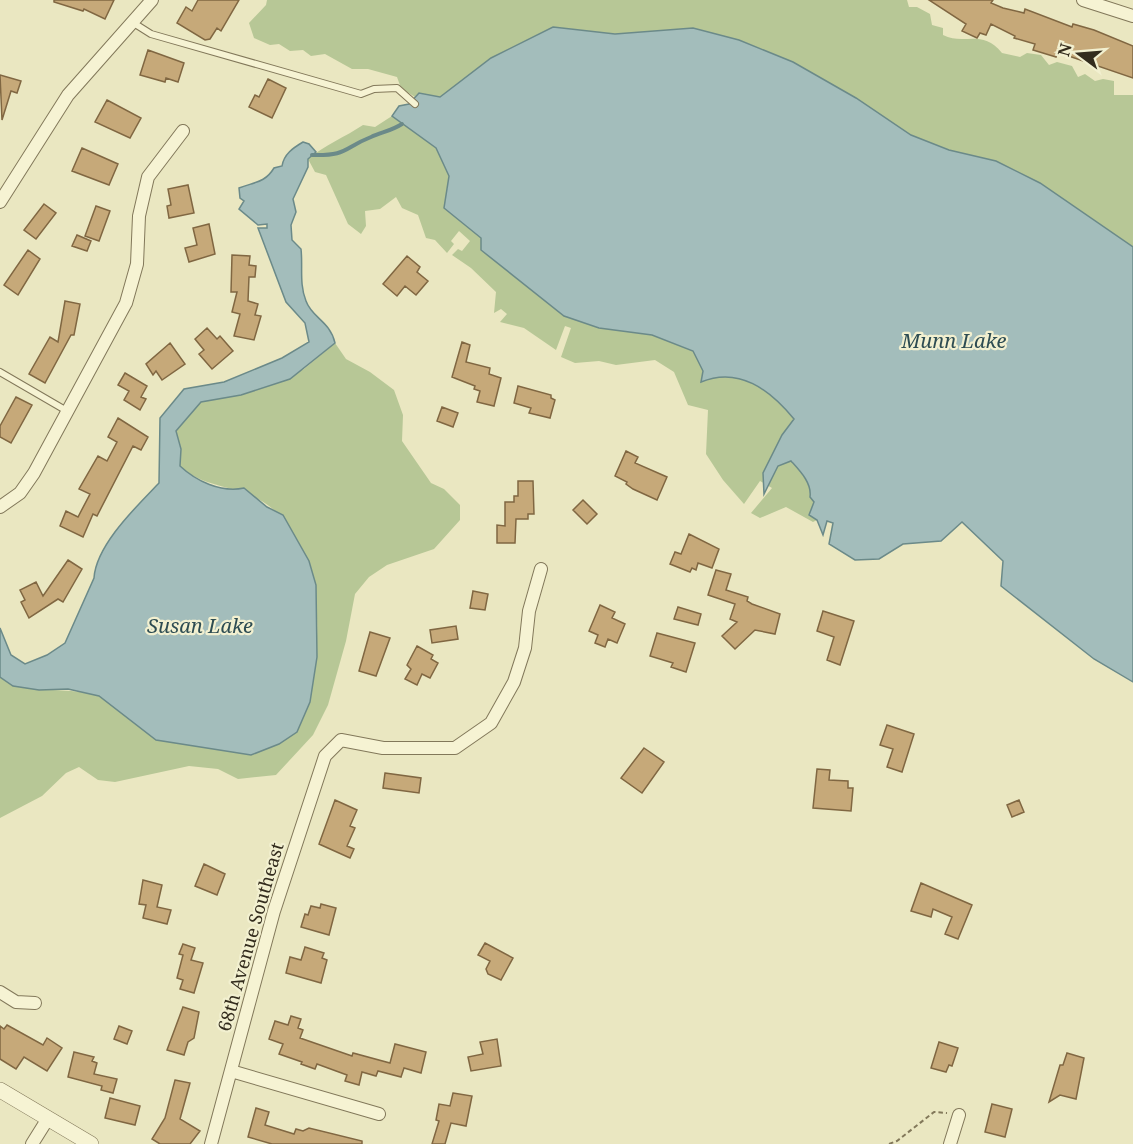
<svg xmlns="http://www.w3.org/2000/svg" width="1133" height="1144" viewBox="0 0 1133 1144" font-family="'Noto Serif',serif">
	<rect width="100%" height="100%" fill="#eae7c1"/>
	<path fill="#b7c796" d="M 267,0 L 907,0 L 909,7 L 917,7 L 930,14 L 932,25 L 943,28 L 943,35 C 964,46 982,28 1002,53 L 1020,57 L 1027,53 L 1041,55 L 1049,65 L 1057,62 L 1072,66 L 1078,77 L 1085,74 L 1095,81 L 1103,79 L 1114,81 L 1114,95 L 1133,95 L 1133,247 L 1040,183 L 996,161 L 949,150 L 911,135 L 856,98 L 793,62 L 739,40 L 693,28 L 616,34 L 553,27 L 491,58 L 440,98 L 419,93 L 415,97 L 401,88 L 397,77 L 368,69 L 352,69 L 325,54 L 311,56 L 303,50 L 290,51 L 279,44 L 270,45 L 254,38 L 249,23 L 266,5 Z
		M 392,116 L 436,148 L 449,176 L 444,208 L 481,238 L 481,250 L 565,316 L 599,328 L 652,335 L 694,351 L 703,371 L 701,381 C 740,366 771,391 794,419 L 782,435 L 778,466 L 791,461 C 800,471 812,483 810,497 L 815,502 L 817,520 L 813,522 L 786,507 L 760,518 L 751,513 L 772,488 L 760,481 L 744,504 L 723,480 L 706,454 L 708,410 L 688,405 L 674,372 L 655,360 L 616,365 L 599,361 L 575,363 L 561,357 L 571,328 L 565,326 L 556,350 L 524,328 L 500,322 L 507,314 L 501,309 L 494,313 L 496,292 L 471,268 L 452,255 L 458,249 L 462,251 L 470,241 L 459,231 L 451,241 L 454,244 L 447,253 L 435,240 L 426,238 L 418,215 L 402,208 L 396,197 L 380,209 L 365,211 L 366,226 L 361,234 L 348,224 L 326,175 L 315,172 L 308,159 C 325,145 345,137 363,125 L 375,127 Z
		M 335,343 L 346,359 L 370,372 L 394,390 L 403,415 L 402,441 L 431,483 L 444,489 L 460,505 L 460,520 L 434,549 L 387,565 L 369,577 L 355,594 L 346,641 L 328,705 L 313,735 L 276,775 L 238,779 L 218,769 L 189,766 L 115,782 L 98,780 L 79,767 L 66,773 L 42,796 L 0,818 L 0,677 C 30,696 63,686 96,695 C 112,700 141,728 156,740 L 310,702 C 318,647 325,591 298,541 C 287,523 278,510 258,499 C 232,485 202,487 180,466 L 181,449 L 176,431 L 201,402 L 254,391 L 304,369 Z"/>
	<path fill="#a3bdbb" stroke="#6b8a89" stroke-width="1.5" d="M 553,27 L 615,34 L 693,28 L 739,40 L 793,62 L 856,98 L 911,135 L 949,150 L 996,161 L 1040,183 L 1133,247 L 1133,682 L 1094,659 L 1001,586 L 1003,561 L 962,522 L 941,541 L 903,544 L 879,559 L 855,560 L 829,544 L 833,523 L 827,521 L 823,535 L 817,520 L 809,515 L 814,502 L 810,497 C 812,483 800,471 791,461 L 778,466 L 764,494 L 763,473 L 782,435 L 794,419 C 770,390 739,366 701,382 L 703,371 L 693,351 L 652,335 L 599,328 L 564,316 L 481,250 L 481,238 L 444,208 L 449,176 L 436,148 L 392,116 L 399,106 L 409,104 L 419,93 L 440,97 L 491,58 Z
		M 303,142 L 309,144 L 316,152 L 308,159 L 308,167 L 293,199 L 296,212 L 291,225 L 292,240 L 301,249 C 303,266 299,284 306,301 C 312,318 330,321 335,343 L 290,379 L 241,395 L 201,402 L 176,431 L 181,449 L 180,466 C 196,481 221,493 244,488 L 267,507 L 283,515 L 309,561 L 316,585 L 317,657 L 310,702 L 297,732 L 279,744 L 251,755 L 156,740 L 99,696 L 68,689 L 39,690 L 13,686 L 0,677 L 0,628 L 11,655 L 25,664 L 47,655 L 65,643 L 94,578 C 96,545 137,506 159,483 L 160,418 L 184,389 L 224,382 L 282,358 L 309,342 L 305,323 L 286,302 L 258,228 L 267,228 L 267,224 L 258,225 L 239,209 L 244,201 L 240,198 L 239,188 C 254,182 265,183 274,168 L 282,166 C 284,154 293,148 303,142 Z"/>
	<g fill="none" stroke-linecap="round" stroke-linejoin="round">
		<path stroke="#6b8a89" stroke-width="4" d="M 312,155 C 348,156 343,148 371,137 C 382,132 391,131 402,124"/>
	</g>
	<path fill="#c6a979" stroke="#806742" stroke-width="1.5" d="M 54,0 L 114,0 L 105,19 L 84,9 L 83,11 L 54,2 Z
		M 198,0 L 239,0 L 221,31 L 217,28 L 210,39 L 205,40 L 177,23 L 186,7 L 192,11 Z
		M 929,0 L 993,0 L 991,3 L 1003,8 L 1024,13 L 1025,9 L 1072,27 L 1073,24 L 1094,30 L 1133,46 L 1133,78 L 1057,52 L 1056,57 L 1033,50 L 1035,44 L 1014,38 L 1015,36 L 991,24 L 986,35 L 980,33 L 977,38 L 962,31 L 966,24 Z
		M 148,50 L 184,63 L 178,82 L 166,78 L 165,82 L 140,75 Z
		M 0,75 L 21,81 L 17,93 L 11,91 L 2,120 Z
		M 268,79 L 286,88 L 272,118 L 249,107 L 255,95 L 259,97 Z
		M 107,100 L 141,118 L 130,138 L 95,122 Z
		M 82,148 L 118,164 L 109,185 L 72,171 Z
		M 188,185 L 194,213 L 169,218 L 167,206 L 171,205 L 168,189 Z
		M 44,204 L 56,213 L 36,239 L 24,230 Z
		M 96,206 L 110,211 L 99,241 L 85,236 Z
		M 209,224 L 215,254 L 189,262 L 185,248 L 197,245 L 193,228 Z
		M 77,235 L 91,241 L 87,251 L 72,246 Z
		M 28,250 L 40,259 L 18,295 L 4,285 Z
		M 232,255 L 250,256 L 249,265 L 256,266 L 255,277 L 249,277 L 248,301 L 258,304 L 255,315 L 261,316 L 254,340 L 234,336 L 240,314 L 232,312 L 237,292 L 231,292 Z
		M 407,256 L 420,267 L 417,272 L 428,281 L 416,295 L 405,286 L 397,296 L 383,284 Z
		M 65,301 L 80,304 L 74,335 L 71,335 L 45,383 L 29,374 L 50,337 L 58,342 Z
		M 207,328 L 217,339 L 220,336 L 233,351 L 212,369 L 199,354 L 204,350 L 195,339 Z
		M 462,342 L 470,345 L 466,362 L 490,368 L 489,374 L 501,378 L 494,406 L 477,402 L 480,391 L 474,389 L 475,386 L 452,377 Z
		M 170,343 L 185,364 L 162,380 L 156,371 L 153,375 L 146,364 Z
		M 125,373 L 147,386 L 141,397 L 146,399 L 140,410 L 124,400 L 129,391 L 118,385 Z
		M 518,386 L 551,395 L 551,398 L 555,400 L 550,418 L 529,413 L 531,408 L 514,403 Z
		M 16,397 L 32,405 L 11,443 L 0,437 L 0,426 Z
		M 442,407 L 458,413 L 453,427 L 437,421 Z
		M 118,418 L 148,437 L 141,450 L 133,446 L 97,516 L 93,514 L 83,537 L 60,526 L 66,511 L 78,517 L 90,494 L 79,489 L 98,456 L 107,461 L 117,442 L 108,437 Z
		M 626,451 L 638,457 L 635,463 L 667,477 L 657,500 L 633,489 L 626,484 L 627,482 L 615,476 Z
		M 518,481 L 533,481 L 534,514 L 528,514 L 528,519 L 516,519 L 515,543 L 497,543 L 497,525 L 505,526 L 505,502 L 514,502 L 514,496 L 518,496 Z
		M 583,500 L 597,514 L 587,524 L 573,510 Z
		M 689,534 L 719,549 L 712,568 L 698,563 L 696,570 L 692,568 L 690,572 L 670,564 L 675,552 L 681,554 Z
		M 68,560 L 82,569 L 63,602 L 58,599 L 29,618 L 21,602 L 25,600 L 20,590 L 36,582 L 43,596 Z
		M 716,570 L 731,574 L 726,590 L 748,597 L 747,601 L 752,604 L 780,614 L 775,634 L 755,630 L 735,649 L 722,636 L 737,622 L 730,619 L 735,604 L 708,595 Z
		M 473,591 L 488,594 L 485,610 L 470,608 Z
		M 600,605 L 615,612 L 612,618 L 625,624 L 617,643 L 608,639 L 605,647 L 595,643 L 598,635 L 589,631 Z
		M 678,607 L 701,614 L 698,625 L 674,619 Z
		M 823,611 L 854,621 L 840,665 L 827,660 L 834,637 L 817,631 Z
		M 456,626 L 458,639 L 432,643 L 430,630 Z
		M 370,632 L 390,638 L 376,676 L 359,671 Z
		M 657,633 L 695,643 L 686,672 L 671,667 L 673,663 L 650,656 Z
		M 417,646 L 433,655 L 431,659 L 438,663 L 430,678 L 422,674 L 417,685 L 405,679 L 411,669 L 407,665 Z
		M 887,725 L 914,734 L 902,772 L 887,767 L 893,749 L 880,745 Z
		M 644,748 L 664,762 L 642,793 L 621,778 Z
		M 817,769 L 830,770 L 829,780 L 848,781 L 848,788 L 853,788 L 851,811 L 813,808 Z
		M 385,773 L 421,778 L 419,793 L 383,788 Z
		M 335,800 L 357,810 L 350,826 L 355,828 L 347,846 L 354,849 L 350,858 L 319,844 Z
		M 1019,800 L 1024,812 L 1012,817 L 1007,805 Z
		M 204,864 L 225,874 L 217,895 L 195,886 Z
		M 143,880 L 162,885 L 157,907 L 171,910 L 167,924 L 143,918 L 146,905 L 139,904 Z
		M 921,883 L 972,905 L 958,939 L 945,934 L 952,917 L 933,909 L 931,917 L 911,911 Z
		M 321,904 L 336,908 L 329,935 L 301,927 L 305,914 L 308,915 L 311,906 L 320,908 Z
		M 485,943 L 513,958 L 501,980 L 488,974 L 486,969 L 490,961 L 478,955 Z
		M 183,944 L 195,948 L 191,960 L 203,963 L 194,993 L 180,989 L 183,980 L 177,978 L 183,955 L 179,954 Z
		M 305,947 L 324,953 L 322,958 L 327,960 L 321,983 L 286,973 L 290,957 L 301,960 Z
		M 183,1007 L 199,1012 L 194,1038 L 188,1042 L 184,1055 L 167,1050 Z
		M 291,1016 L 301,1019 L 298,1028 L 303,1030 L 300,1038 L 352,1056 L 353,1053 L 390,1063 L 395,1044 L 426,1052 L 421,1073 L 404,1068 L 401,1077 L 378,1071 L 376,1076 L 362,1072 L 359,1085 L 345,1081 L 347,1075 L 317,1064 L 315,1069 L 301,1064 L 302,1062 L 279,1054 L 283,1044 L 269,1039 L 275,1021 L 288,1025 Z
		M 7,1025 L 43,1045 L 47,1038 L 62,1048 L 47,1071 L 24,1057 L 16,1069 L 0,1059 L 0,1026 L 4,1029 Z
		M 119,1026 L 132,1031 L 127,1044 L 114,1039 Z
		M 497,1039 L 501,1066 L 471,1071 L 468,1057 L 483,1054 L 480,1042 Z
		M 939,1042 L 958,1048 L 952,1066 L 949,1065 L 946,1072 L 931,1068 Z
		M 74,1052 L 94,1057 L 92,1061 L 97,1063 L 94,1074 L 117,1079 L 113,1093 L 101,1090 L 102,1086 L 68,1077 Z
		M 1067,1053 L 1084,1058 L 1076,1099 L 1060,1095 L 1049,1102 L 1060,1065 L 1063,1065 Z
		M 175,1080 L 190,1083 L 180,1119 L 200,1131 L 190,1144 L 160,1144 L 152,1139 L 165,1118 Z
		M 453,1093 L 472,1096 L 466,1126 L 451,1123 L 445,1144 L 432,1144 L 439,1121 L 436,1120 L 439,1104 L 450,1106 Z
		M 110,1098 L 140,1106 L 135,1125 L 105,1118 Z
		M 992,1104 L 1012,1109 L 1005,1137 L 985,1132 Z
		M 256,1108 L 269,1112 L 265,1125 L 294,1134 L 296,1129 L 303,1131 L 309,1128 L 362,1141 L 362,1144 L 272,1144 L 248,1137 Z"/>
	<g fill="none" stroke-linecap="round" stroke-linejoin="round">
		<g stroke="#82785a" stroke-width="8">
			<path id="service" d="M 132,22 L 151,34 L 361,94 L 374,89 L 397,88 L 415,104
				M 0,372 L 67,411"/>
		</g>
		<g stroke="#82785a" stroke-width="14">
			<path id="minor" d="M 1083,0 L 1133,16
				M 0,202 L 68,95 L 152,0
				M 0,507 L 20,493 L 34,473 L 126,303 L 137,264 L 139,216 L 148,177 L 183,131
				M 0,992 L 16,1002 L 35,1003
				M 231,1071 L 379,1114
				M 32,1144 L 47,1120
				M 211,1144 L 274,911 L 325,756 L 341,740 L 383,748 L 455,748 L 491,723 L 514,682 L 525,648 L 529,611 L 541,569
				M 950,1144 L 959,1115"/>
		</g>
		<g stroke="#82785a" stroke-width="16">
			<path id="tertiary" d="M 0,1090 L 91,1144"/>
		</g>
		<path stroke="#82785a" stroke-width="2" stroke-dasharray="4.5 3" stroke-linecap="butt" d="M 889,1144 L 897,1141 L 934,1112 L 947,1113"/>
		<use href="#service" stroke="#f6f3d3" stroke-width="6"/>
		<use href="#minor" stroke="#f6f3d3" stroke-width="12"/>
		<use href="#tertiary" stroke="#f6f3d3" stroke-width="15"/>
	</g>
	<g text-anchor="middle" stroke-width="4.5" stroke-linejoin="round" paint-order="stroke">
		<g font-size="18" fill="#332c1d" stroke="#f2f0d0">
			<text transform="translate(251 937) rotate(-74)" y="6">68th Avenue Southeast</text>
		</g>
		<g font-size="20" font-style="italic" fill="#2d4c52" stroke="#f2f0d0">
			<text x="954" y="348">Munn Lake</text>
			<text x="200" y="633">Susan Lake</text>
		</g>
	</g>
	<g transform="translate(1079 54) rotate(286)" stroke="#f2f0d0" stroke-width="4.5" paint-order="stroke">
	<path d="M0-4.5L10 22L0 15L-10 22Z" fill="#332c1d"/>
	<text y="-9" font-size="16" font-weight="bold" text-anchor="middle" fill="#332c1d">N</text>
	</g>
</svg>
